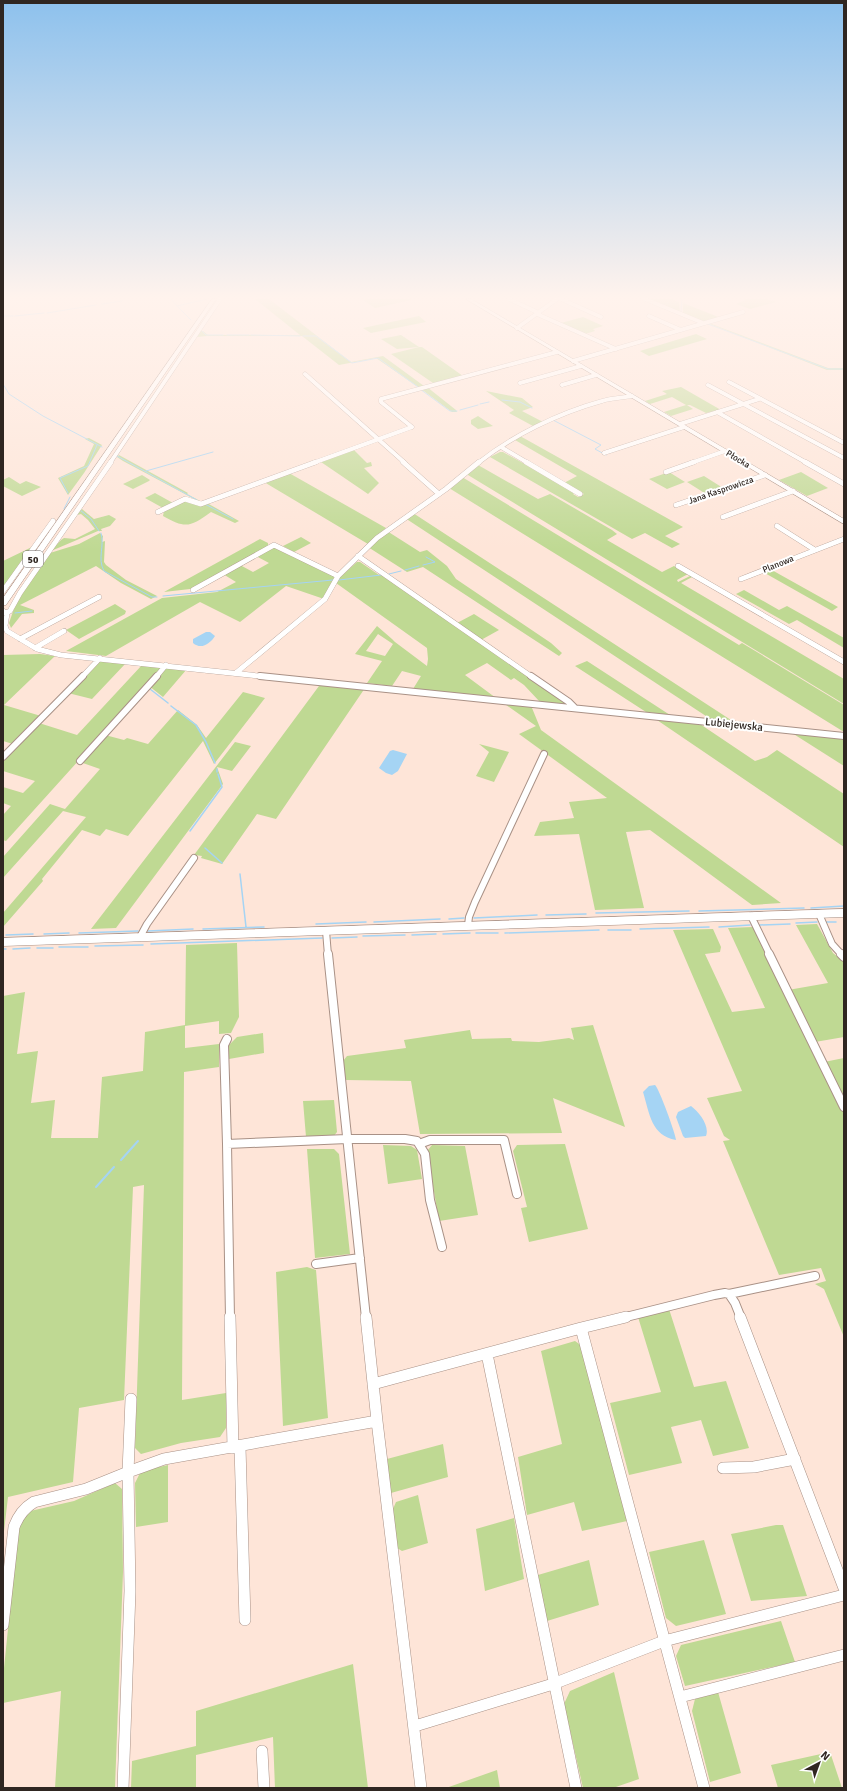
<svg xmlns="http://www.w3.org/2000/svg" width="847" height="1791" viewBox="0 0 847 1791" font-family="Signika,sans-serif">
	<rect width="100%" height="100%" fill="#fee5d8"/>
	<path fill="#bfd993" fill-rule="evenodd" d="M 255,299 L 269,299 L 351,362 L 383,356 L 424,386 L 418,387 L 376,358 L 339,365 L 302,336 L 207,336 L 197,337 L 201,331 L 203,331 L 208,335 L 300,335 Z
		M 368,299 L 410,299 L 411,300 L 375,308 L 363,300 Z
		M 648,299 L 672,299 L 679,302 L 680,313 Z
		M 744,299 L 767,299 L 776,302 L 750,309 L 736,304 L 745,300 Z
		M 683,303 L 721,318 L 706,322 L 683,314 Z
		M 419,316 L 426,322 L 371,333 L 363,328 Z
		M 583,317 L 603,326 L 593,329 L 595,331 L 585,334 L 561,323 Z
		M 707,323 L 709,323 L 828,368 L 844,368 L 844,370 L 827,370 Z
		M 696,334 L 707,339 L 649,356 L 640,351 Z
		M 401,335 L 419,347 L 422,347 L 463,376 L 433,383 L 391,354 L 419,347 L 397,349 L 381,339 Z
		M 427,387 L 456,410 L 457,412 L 452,412 L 421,389 Z
		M 681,387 L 721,410 L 706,413 L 690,405 L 687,405 L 693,409 L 671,416 L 664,412 L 686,405 L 672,397 L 650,404 L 645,401 L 667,394 L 662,391 Z
		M 486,391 L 522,398 L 533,407 L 522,411 L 543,422 L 533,426 L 509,413 L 514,410 Z
		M 478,416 L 493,426 L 478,429 L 471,424 L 471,420 Z
		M 520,436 L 683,527 L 665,536 L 680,544 L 672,548 L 645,533 L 632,539 L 490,457 L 500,452 L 503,452 L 575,492 L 573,494 L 578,497 L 584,494 L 564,483 L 577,476 L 515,440 Z
		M 89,438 L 102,445 L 84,473 L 68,495 L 58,478 L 84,466 L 94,444 L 85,439 Z
		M 354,450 L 367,463 L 371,462 L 372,466 L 364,468 L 379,483 L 368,494 L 321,462 Z
		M 119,455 L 188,493 L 187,494 L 200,501 L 198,501 L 123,461 L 117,457 Z
		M 478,465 L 538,499 L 550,494 L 612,530 L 617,534 L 607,540 L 662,572 L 674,566 L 688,574 L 677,580 L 678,582 L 692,575 L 694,576 L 681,583 L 844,679 L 844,704 L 468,475 L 467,473 Z
		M 669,472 L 685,482 L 667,489 L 649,479 Z
		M 801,472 L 828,488 L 807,496 L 779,480 Z
		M 289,473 L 386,528 L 368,544 L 264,482 Z
		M 142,475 L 150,480 L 149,481 L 133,489 L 123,484 Z
		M 704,476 L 723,488 L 706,494 L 687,482 Z
		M 9,477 L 20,484 L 26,481 L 41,487 L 22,496 L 3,486 L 3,480 Z
		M 462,477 L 739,645 L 742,643 L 844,705 L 844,732 L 449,488 Z
		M 155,493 L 173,503 L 163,508 L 145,498 Z
		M 187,500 L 207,503 L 239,521 L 235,523 L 211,512 C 190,527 186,529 163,516 L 164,511 Z
		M 82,509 L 94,519 L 109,515 L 116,519 L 110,526 L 101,529 L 102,531 L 98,531 L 51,551 L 61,540 L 64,538 L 75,539 L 95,529 L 88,520 L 81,514 L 77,515 Z
		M 413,513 L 734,722 L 712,720 L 405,518 Z
		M 387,531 L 420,552 L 427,550 L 447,566 L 456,579 L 551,643 L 562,653 L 559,656 L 423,567 L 407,572 L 368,547 Z
		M 100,533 L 103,536 L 102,542 L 105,541 L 104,562 L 106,565 L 126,580 L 157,596 L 151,599 L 121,583 L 96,566 L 20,605 L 34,610 L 34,613 L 22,614 L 11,628 L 9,623 L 17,600 L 50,553 L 79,544 Z
		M 301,537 L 311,543 L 294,552 L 283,546 Z
		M 260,539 L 268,543 L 268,546 L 190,589 L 164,592 Z
		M 32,547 L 3,588 L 3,561 Z
		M 272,547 L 276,547 L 336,576 L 324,599 L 286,586 L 240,622 L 200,602 L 106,656 L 66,651 L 162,598 L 217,592 L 236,582 L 223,574 L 240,565 L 253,572 L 269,563 L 256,556 Z
		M 357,562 L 360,562 L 379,575 L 382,574 L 568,705 L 540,702 L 524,685 L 514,678 L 511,680 L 487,663 L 465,675 L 496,698 L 413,689 L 421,676 L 402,671 L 392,686 L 367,683 L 382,661 L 355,654 L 377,626 L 392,639 L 395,642 L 427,666 L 428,659 L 427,648 L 336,583 L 338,579 ZM 378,634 L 393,644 L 385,656 L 366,651 Z
		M 770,569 L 838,607 L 832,611 L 763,572 Z
		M 744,590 L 779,610 L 787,606 L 844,638 L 844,648 L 797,620 L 789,624 L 736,594 Z
		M 115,604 L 126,611 L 125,614 L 79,639 L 66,630 Z
		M 474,614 L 499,630 L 481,640 L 457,623 Z
		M 40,654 L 55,656 L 4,705 L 41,716 L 13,744 L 3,741 L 3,655 Z
		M 99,661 L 126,663 L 92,699 L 68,693 Z
		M 587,661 L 670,715 L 646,712 L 575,666 Z
		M 142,665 L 163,667 L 6,841 L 3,840 L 3,815 L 11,806 L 3,803 L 3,787 L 23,793 L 35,781 L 3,771 L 3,759 L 39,723 L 77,735 Z
		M 165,668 L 187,669 L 163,697 L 149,686 Z
		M 318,683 L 365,688 L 276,819 L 257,814 L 222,864 L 201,858 L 202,856 L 194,855 L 319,686 Z
		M 243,692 L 265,698 L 214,764 L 203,741 L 128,836 L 106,829 L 100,836 L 82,830 L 42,879 L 43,881 L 3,927 L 3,913 L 86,817 L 63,811 L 3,878 L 3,857 L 50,804 L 65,809 L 100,769 L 80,762 L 105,735 L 124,740 L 127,738 L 148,744 L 178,710 L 197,725 L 206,738 Z
		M 502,702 L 533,705 L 532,708 L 541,730 L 781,903 L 752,905 L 650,830 L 626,832 L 644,908 L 595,910 L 579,834 L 534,836 L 540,822 L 574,818 L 569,802 L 607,798 L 519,734 L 536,726 Z
		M 654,718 L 697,722 L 755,761 L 767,757 L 777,750 L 844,794 L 844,847 Z
		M 792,733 L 844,737 L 844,766 Z
		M 235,742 L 251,746 L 232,771 L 217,767 L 223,784 L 116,928 L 91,929 Z
		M 479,744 L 509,752 L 494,782 L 476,776 L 489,752 Z
		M 817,924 L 833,953 L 844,962 L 844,1037 L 815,1042 L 788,990 L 828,983 L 796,925 Z
		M 753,927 L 844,1112 L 844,1337 L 824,1289 L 815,1284 L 826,1281 L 821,1268 L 779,1275 L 723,1141 L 730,1140 L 724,1136 L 707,1098 L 742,1091 L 673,930 L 713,929 L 721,947 L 720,952 L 705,954 L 732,1012 L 765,1008 L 728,928 Z
		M 237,943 L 239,1017 L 231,1033 L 219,1034 L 219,1021 L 185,1026 L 185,1048 L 219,1044 L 219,1067 L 184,1072 L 182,1400 L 226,1393 L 226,1428 L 220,1437 L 181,1443 L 141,1454 L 135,1448 L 144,1185 L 133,1187 L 124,1400 L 79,1408 L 73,1482 L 8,1497 L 3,1540 L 3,996 L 25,992 L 17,1054 L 38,1051 L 31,1103 L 55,1100 L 51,1138 L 98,1138 L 102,1077 L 143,1071 L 145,1032 L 185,1025 L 186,945 Z
		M 593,1025 L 625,1127 L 553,1098 L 562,1133 L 420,1134 L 411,1081 L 345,1080 L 343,1061 L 347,1056 L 406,1048 L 404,1040 L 470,1030 L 472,1039 L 511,1038 L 512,1041 L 539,1042 L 569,1038 L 574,1040 L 571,1028 Z
		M 263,1033 L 264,1053 L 229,1059 L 229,1045 L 237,1037 Z
		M 844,1058 L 844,1101 L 824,1062 Z
		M 334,1100 L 337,1132 L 333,1137 L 306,1137 L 303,1101 Z
		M 565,1144 L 588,1229 L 529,1242 L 521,1208 L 527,1207 L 513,1151 L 517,1145 Z
		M 383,1145 L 411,1146 L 417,1150 L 422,1179 L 388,1184 Z
		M 432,1145 L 465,1146 L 478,1215 L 439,1221 L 427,1151 Z
		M 307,1149 L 334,1149 L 339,1154 L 350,1254 L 315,1258 Z
		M 307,1267 L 316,1270 L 328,1418 L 283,1426 L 276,1272 Z
		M 669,1309 L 694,1387 L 726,1381 L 749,1448 L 713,1456 L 701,1420 L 671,1427 L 682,1463 L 629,1475 L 610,1403 L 661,1392 L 638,1317 Z
		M 575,1341 L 582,1346 L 627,1521 L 582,1531 L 574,1502 L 527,1515 L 518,1457 L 562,1444 L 541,1351 Z
		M 443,1444 L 448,1477 L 391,1493 L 387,1459 Z
		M 168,1465 L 168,1522 L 136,1527 L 135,1483 L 141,1471 Z
		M 115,1483 L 122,1489 L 123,1572 L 115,1788 L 55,1788 L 61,1691 L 3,1703 L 3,1678 L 19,1521 L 26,1512 L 74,1501 Z
		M 418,1495 L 428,1543 L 402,1551 L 397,1548 L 393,1509 L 396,1502 Z
		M 514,1518 L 524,1579 L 485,1591 L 476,1529 Z
		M 776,1525 L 783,1525 L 807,1596 L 751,1601 L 731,1534 Z
		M 704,1540 L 726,1614 L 676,1626 L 666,1618 L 649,1552 Z
		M 589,1560 L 599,1605 L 547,1621 L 538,1575 Z
		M 781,1621 L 795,1662 L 685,1686 L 676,1656 L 681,1645 Z
		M 353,1664 L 368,1788 L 275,1788 L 273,1737 L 196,1755 L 196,1788 L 131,1788 L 132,1761 L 196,1746 L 196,1711 Z
		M 614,1672 L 639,1779 L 613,1788 L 583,1788 L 564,1704 L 570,1691 Z
		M 718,1692 L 741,1773 L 710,1782 L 692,1711 L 695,1699 Z
		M 830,1752 L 842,1788 L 778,1788 L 771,1765 Z
		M 497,1770 L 500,1788 L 446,1788 Z"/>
	<path fill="#a5d4f4" d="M 206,632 L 210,632 L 215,636 C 210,644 201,650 193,643 L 193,639 Z
		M 393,750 L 407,754 L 398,771 L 392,775 L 386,773 L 379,768 L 390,751 Z
		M 655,1085 C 659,1088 676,1135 676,1140 C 651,1135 650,1115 643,1092 L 649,1086 Z
		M 691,1106 C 699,1112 710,1126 706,1136 L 685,1138 L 683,1136 L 676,1117 L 678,1112 Z"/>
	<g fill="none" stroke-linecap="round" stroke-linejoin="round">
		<path stroke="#a5d4f4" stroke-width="1" d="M 171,299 L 177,306
			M 102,304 L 122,301
			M 681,312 L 682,299
			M 47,313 L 96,305
			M 3,316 L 13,316
			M 15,316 L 44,313
			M 191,320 L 177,306 L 207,299
			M 708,324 L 828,369 L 844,369
			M 202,331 L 206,335 L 223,335
			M 227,335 L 249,335
			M 251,335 L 300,336
			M 303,336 L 316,336 L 352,363 L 378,358 L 418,387
			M 3,384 L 9,394 L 43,416 L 102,447
			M 420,389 L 450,411 L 457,411
			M 502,400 L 520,402 L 532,408
			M 480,404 L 489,402
			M 460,410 L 478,405
			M 553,420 L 601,445 L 595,449 L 606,455
			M 117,456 L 197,500
			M 146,471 L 213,452
			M 68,493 L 60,478 L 88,466 L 97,445
			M 205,504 L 233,519
			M 64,509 L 70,497
			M 80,510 L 91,519 L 99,531
			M 101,533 C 105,546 97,558 104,571 L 152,597 L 157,597
			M 423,565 L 435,562 L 426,557
			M 405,570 L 419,566
			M 389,574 L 401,571
			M 339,580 L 381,575
			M 163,596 L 333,580
			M 15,613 L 32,611"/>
		<path stroke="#a5d4f4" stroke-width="1.5" d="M 150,689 L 168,703
			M 171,706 L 196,725 L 206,742 L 215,763
			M 217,769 L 217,772
			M 190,831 L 222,787 L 218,774
			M 205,848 L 222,863
			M 240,874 L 246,927
			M 811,908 L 844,906
			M 699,911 L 804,908
			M 596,913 L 689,911
			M 546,915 L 586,914
			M 474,918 L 537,915
			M 449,919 L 464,918
			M 374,922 L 440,919
			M 826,922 L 836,922
			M 796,923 L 817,922
			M 316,924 L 366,922
			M 760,925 L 790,924
			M 719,927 L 750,925
			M 203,929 L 264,927
			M 640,929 L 709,927
			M 608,930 L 631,930
			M 148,931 L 193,929
			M 79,933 L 138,931
			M 476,933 L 498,933
			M 505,933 L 599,930
			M 44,934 L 69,933
			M 443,934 L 470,933
			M 6,935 L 33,934
			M 412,935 L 436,934
			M 363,936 L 405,935
			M 332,938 L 357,937
			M 151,944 L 322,938
			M 95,946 L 143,945
			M 59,947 L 88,947
			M 37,948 L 53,948
			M 3,949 L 6,949
			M 13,949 L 30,948"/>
		<path stroke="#a5d4f4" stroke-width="2" d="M 121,1160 L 138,1141
			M 96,1187 L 114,1167"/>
		<g stroke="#a99186" stroke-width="4.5">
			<path id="street-far4" d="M 509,299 L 539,313
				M 561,299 L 601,317
				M 645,299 L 703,323
				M 537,314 L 616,349
				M 649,316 L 681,330
				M 517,328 L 557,299
				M 573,361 L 743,312
				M 305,374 L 405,463
				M 729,382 L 844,443
				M 520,383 L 581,366
				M 562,385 L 596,375
				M 708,385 L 844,458
				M 717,412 L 807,463
				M 680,424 L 759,399
				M 412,427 L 381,402 L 381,399 L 557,352
				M 501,447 L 528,463
				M 604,453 L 684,427
				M 110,463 L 220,299
				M 313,463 L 412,427
				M 478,463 C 513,435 559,413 602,401 C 611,398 622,398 632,396
				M 691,463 L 725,451"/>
		</g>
		<g stroke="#a99186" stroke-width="5.5">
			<path id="street-far3" d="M 403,462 L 439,494
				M 526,462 L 580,494
				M 805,462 L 844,484
				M 666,472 L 694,462
				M 676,505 L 765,475
				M 158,512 L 185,499 L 201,504 L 316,462
				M 723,517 L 793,491
				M 777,526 L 815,550
				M 358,556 L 532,677
				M 678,566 L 844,662
				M 741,579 L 844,539
				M 193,590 L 274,545 L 338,576
				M 3,591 L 53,521
				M 3,611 L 7,614 L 5,626 L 7,631 L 37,649 L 61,655 L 269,677
				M 6,613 L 10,611 L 20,593 L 111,462
				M 20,639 L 99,597
				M 35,648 L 64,631
				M 237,672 L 325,599 L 338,576 L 377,538 L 446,489 L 479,462
				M 82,677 L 100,658
				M 156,677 L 166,665"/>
		</g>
		<g stroke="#a99186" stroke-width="8">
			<path id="street-far2" d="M 260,676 L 844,736
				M 531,676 L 569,702 L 575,708
				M 3,757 L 83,676
				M 80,761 L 157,676
				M 819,914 L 832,944 L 842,955
				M 751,916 L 770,955
				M 468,925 L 469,917 L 475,902 L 544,754
				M 326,931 L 328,955
				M 140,937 L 147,924 L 194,858"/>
		</g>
		<g stroke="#a99186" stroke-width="10">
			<path id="street-far1" d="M 328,954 L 366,1318
				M 769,954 L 844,1107
				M 841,954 L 844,957
				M 227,1039 L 224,1045 L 227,1144
				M 419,1144 L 430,1140 L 504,1140 L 517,1194
				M 316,1264 L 360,1258
				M 230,1318 L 227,1144 L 347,1139 L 405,1139 L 417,1141 L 425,1154 L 430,1200 L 442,1247
				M 622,1318 L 714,1295 L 725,1293 L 729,1294
				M 741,1318 L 735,1303 L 729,1294 L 815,1276"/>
		</g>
		<g stroke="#a99186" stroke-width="12">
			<path id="street" d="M 230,1317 L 233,1448
				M 366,1317 L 377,1421 L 421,1788
				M 740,1317 L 844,1588
				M 581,1328 L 626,1317
				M 487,1354 L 576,1788
				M 373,1384 L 581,1328 L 704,1788
				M 240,1447 L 245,1620
				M 723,1468 L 754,1467 L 795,1459
				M 3,1625 L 14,1527 C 18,1516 24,1508 34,1502 L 86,1489 L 128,1472 L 131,1399
				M 680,1697 L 844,1655
				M 415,1726 L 553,1684 L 664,1641 L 844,1595
				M 262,1751 L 264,1788
				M 123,1788 L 130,1591 L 128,1472 L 164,1459 L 377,1421"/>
		</g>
		<g stroke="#a99186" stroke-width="1">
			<path id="secondary" d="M 466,299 L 471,299 L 844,519 L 844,524 Z
				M 844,909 L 844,917 L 3,946 L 3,938 Z"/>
		</g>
		<g stroke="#a99186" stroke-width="1">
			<path id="primary" d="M 212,299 L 216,299 L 6,605 L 3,605 L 3,598 Z"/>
		</g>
		<use href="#street-far4" stroke="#fff" stroke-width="4"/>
		<use href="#street-far3" stroke="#fff" stroke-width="5"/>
		<use href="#street-far2" stroke="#fff" stroke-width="6"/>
		<use href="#street-far1" stroke="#fff" stroke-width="8"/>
		<use href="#street" stroke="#fff" stroke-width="11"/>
		<use href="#secondary" fill="#fff" fill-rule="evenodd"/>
		<use href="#primary" fill="#fff" fill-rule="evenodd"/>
	</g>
	<linearGradient id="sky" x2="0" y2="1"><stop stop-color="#8dc1ed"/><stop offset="0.54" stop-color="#fff3ed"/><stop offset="1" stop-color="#fff3ed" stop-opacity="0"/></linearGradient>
	<rect width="847" height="550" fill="url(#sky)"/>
	<g text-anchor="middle" stroke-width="4" stroke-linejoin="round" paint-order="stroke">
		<g font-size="9" fill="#2f2621" stroke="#fff">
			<text transform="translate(738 459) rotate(31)" y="3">Płocka</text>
			<text transform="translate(721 490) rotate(-19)" y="3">Jana Kasprowicza</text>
			<text transform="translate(778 564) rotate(-22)" y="3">Planowa</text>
		</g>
		<rect fill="#fff" stroke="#6d6764" stroke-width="1" x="23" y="551" width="20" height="16" rx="3"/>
		<g font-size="10" font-weight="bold" fill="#2f2621">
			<text x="33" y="563">50</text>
		</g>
		<g font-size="11" fill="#2f2621" stroke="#fff">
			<text transform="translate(734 724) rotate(6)" y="4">Lubiejewska</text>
		</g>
	</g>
	<rect width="847" height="1791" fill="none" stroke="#2f2621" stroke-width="8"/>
	<g transform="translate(819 1763) rotate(41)" stroke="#ffffff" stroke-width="3" paint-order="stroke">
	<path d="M0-3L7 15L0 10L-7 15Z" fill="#2f2621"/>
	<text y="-6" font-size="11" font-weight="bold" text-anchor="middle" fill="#2f2621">N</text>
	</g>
</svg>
